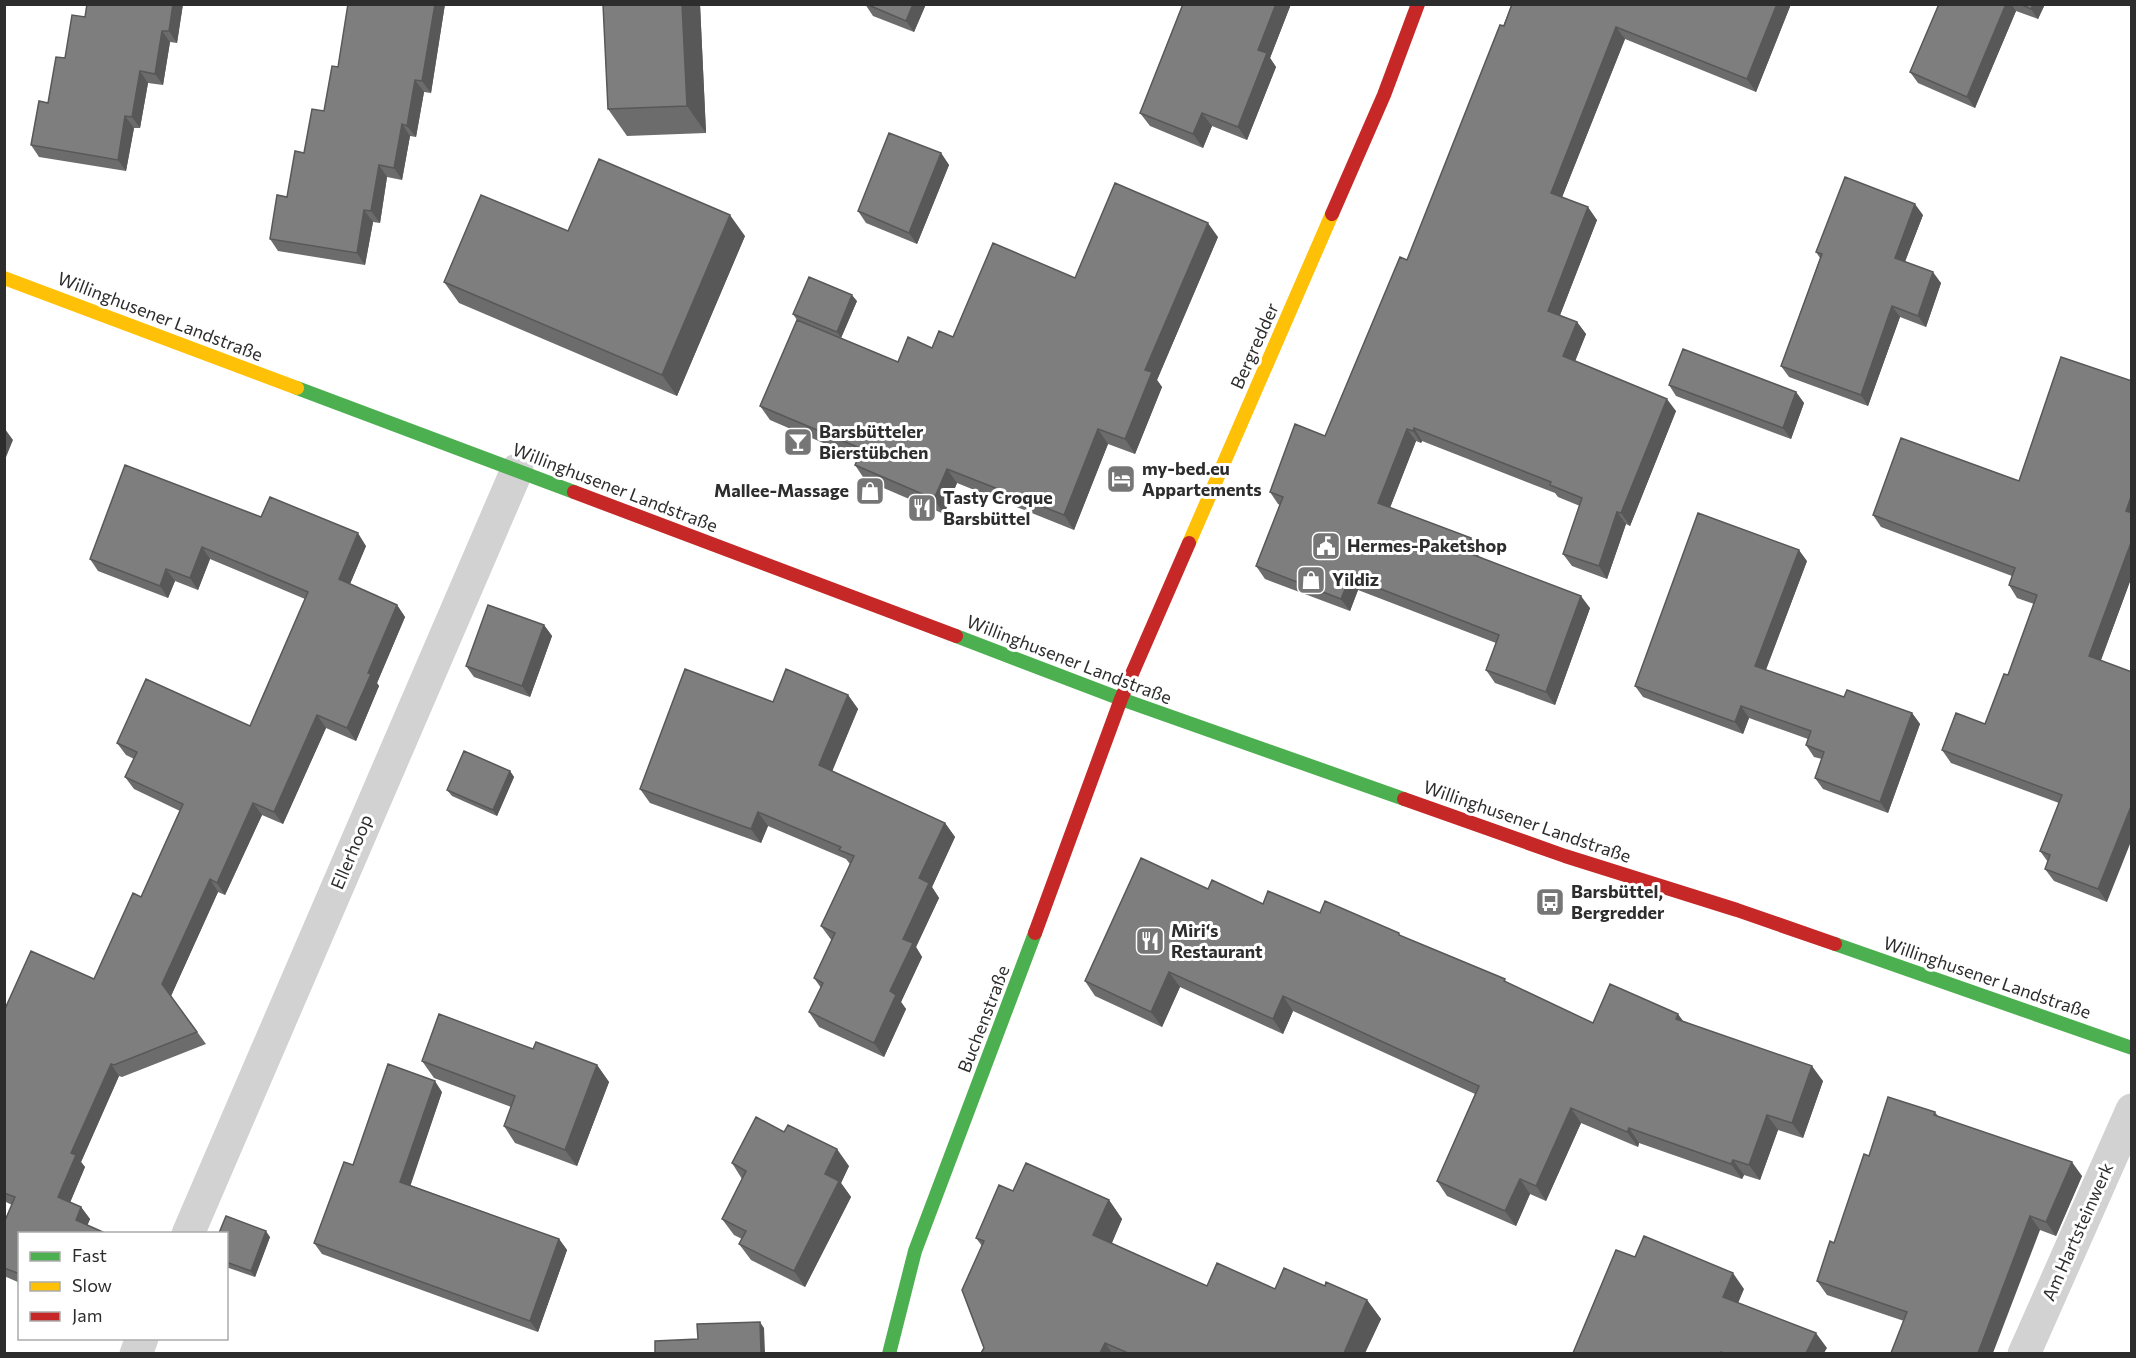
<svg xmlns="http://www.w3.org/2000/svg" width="2136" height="1358" viewBox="0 0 2136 1358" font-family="Commissioner,sans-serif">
	<rect width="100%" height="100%" fill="#fff"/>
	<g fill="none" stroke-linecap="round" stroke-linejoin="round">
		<path stroke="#d2d2d2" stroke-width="33" d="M 188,1234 L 517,470
			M 136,1354 L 142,1338
			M 2024,1354 L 2132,1110"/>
		<path stroke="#4caf50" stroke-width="14" d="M 297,388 L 574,492
			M 956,636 L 1121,699 L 1404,799
			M 1835,944 L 2132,1048
			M 889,1354 L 915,1251 L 1035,933"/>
		<path stroke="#ffc107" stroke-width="14" d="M 4,278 L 297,388
			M 1189,543 L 1332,214"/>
		<path stroke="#c62828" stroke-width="14" d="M 1332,214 L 1384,95 L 1418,4
			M 574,492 L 956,636
			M 1404,799 L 1565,856 L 1737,910 L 1835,944
			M 1035,933 L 1121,699 L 1189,543"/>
	</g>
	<path fill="#6c6c6c" d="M 87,4 L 183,4 L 177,43 L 170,42 L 163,85 L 148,83 L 140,128 L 134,128 L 126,171 L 39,157 L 31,145 L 65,58 L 85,17 Z
		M 348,4 L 445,4 L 431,93 L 424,92 L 416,137 L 410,136 L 402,180 L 387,177 L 380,223 L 373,222 L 365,265 L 278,251 L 270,239 L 304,153 L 324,111 L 338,67 Z
		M 603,4 L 700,4 L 706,133 L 627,136 L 608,109 Z
		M 865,4 L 926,4 L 914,32 L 873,16 Z
		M 1178,4 L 1291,4 L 1270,58 L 1276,67 L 1247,140 L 1212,126 L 1203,148 L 1150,126 L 1140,113 L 1182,6 Z
		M 1512,4 L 1791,4 L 1756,92 L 1625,39 L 1562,197 L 1597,220 L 1560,315 L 1577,322 L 1586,334 L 1575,361 L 1676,411 L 1630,526 L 1626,524 L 1607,579 L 1572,566 L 1563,554 L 1580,506 L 1558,497 L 1555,493 L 1422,441 L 1421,443 L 1416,441 L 1390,508 L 1480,551 L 1478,556 L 1590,608 L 1555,705 L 1495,683 L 1486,670 L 1496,643 L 1358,590 L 1350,611 L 1265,579 L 1256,566 L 1280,505 L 1278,504 L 1270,492 L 1325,436 L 1407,260 Z
		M 1939,4 L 2045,4 L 2038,19 L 2016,11 L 1975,108 L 1918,83 L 1910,72 Z
		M 941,153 L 949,165 L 917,244 L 866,223 L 858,211 Z
		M 1923,215 L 1905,262 L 1941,283 L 1926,327 L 1900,317 L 1868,406 L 1789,377 L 1781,366 L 1820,258 L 1816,252 Z
		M 745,236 L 677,396 L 459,303 L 444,282 Z
		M 1218,237 L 1157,380 L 1162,387 L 1135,454 L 1108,444 L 1074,530 L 957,483 L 944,514 L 865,480 L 855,465 L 858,458 L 770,420 L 760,406 L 797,320 L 793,314 L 857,301 L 841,338 L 800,321 L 898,362 L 932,348 L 1075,278 Z
		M 2132,381 L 2132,576 L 2101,660 L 2107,902 L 2054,881 L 2045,869 L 2048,862 L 2040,851 L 2059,803 L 1951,763 L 1942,750 L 1985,724 L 2008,675 L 2034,604 L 2017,598 L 2009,585 L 2012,576 L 1881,527 L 1873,515 L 2019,481 Z
		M 1669,385 L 1796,392 L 1804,403 L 1791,439 L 1676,396 Z
		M 261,517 L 366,546 L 350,584 L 397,605 L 405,617 L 377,683 L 379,686 L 356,741 L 326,728 L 283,824 L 262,815 L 225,895 L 218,892 L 171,996 L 206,1044 L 122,1077 L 119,1076 L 81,1162 L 85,1167 L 70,1202 L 81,1207 L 90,1219 L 87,1226 L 20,1233 L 20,1283 L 4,1276 L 4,1223 L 12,1205 L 4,1201 L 4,1011 L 94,979 L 141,897 L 180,811 L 134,789 L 125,777 L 134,759 L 126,755 L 117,743 L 250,726 L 305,599 L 210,559 L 198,590 L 175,581 L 168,598 L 98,571 L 90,559 Z
		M 1807,561 L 1766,670 L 1844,697 L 1912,713 L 1920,724 L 1888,813 L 1823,789 L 1815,778 L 1822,759 L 1814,757 L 1806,745 L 1808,739 L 1749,718 L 1743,734 L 1643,697 L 1635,686 Z
		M 544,625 L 552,636 L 530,697 L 474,677 L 466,666 Z
		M 848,695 L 858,709 L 832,771 L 945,823 L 955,837 L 932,887 L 939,898 L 916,947 L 922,957 L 901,1002 L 906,1009 L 884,1057 L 819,1027 L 809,1012 L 821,988 L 814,978 L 832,941 L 821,926 L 850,864 L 846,859 L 768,826 L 761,843 L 650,803 L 640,789 L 773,702 Z
		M 510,771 L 514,777 L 497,816 L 452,796 L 447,790 Z
		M 1208,889 L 1263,904 L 1320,913 L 1401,936 L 1505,979 L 1506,982 L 1593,1023 L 1684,1021 L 1823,1081 L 1803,1138 L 1778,1130 L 1760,1180 L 1744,1175 L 1742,1179 L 1639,1143 L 1638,1147 L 1581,1123 L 1546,1201 L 1530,1194 L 1516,1226 L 1447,1196 L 1437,1181 L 1475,1094 L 1293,1011 L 1283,1034 L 1180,987 L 1162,1027 L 1095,996 L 1085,981 Z
		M 533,1049 L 597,1065 L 609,1082 L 577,1166 L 515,1143 L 504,1126 L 511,1107 L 434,1078 L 422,1061 Z
		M 442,1092 L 410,1185 L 559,1239 L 567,1250 L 538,1332 L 322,1254 L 314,1243 L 353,1165 Z
		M 1935,1112 L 1938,1116 L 2082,1176 L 2056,1236 L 2040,1230 L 1904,1321 L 1827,1295 L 1817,1281 L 1834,1243 L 1869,1156 Z
		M 732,1163 L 849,1166 L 841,1183 L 851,1197 L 805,1287 L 751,1260 L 739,1244 L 742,1239 L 734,1235 L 722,1219 L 742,1179 Z
		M 1013,1191 L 1109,1200 L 1122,1219 L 1112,1243 L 1207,1286 L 1275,1289 L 1325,1286 L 1367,1300 L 1381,1319 L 1365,1353 L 981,1353 L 984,1348 L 982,1246 L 976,1238 Z
		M 226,1233 L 270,1237 L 255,1277 L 226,1267 Z"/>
	<path fill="#585858" d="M 173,4 L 183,4 L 177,43 L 169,31 Z
		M 435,4 L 445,4 L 431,93 L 422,81 Z
		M 682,4 L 700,4 L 706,133 L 687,106 Z
		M 913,4 L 926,4 L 914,32 L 906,21 Z
		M 1276,4 L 1291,4 L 1270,58 L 1276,67 L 1247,140 L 1238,127 L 1258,50 Z
		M 1777,4 L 1791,4 L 1756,92 L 1747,79 Z
		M 2006,4 L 2011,4 L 2016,11 L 1975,108 L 1967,97 Z
		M 2033,4 L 2045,4 L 2038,19 L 2031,9 Z
		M 1616,27 L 1625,39 L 1559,205 L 1551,193 Z
		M 162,31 L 170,42 L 163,85 L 155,74 Z
		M 140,71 L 148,83 L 140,128 L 132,117 Z
		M 415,80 L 424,92 L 416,137 L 407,126 Z
		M 1202,113 L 1212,126 L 1203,148 L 1193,134 Z
		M 125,116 L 134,128 L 126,171 L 118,160 Z
		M 402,124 L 410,136 L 402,180 L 394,168 Z
		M 941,153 L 949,165 L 917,244 L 909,233 Z
		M 379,165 L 387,177 L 380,223 L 371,211 Z
		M 1915,204 L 1923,215 L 1902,269 L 1895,258 Z
		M 1588,207 L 1597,220 L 1557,323 L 1548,311 Z
		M 364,210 L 373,222 L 365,265 L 357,253 Z
		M 730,215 L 745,236 L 677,396 L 662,375 Z
		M 1208,223 L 1218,237 L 1157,380 L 1162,387 L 1135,454 L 1125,439 L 1145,370 Z
		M 1933,272 L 1941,283 L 1926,327 L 1918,316 Z
		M 852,295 L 857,301 L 841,338 L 837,332 Z
		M 1892,306 L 1900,317 L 1868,406 L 1861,395 Z
		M 1577,322 L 1586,334 L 1572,369 L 1563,356 Z
		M 1796,392 L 1804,403 L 1791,439 L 1783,428 Z
		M 1667,399 L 1676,411 L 1630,526 L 1621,513 Z
		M 1414,428 L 1422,441 L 1421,443 L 1413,431 Z
		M 5,429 L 13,440 L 4,462 L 4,430 Z
		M 1098,429 L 1108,444 L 1074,530 L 1064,515 Z
		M 1407,429 L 1416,441 L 1387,515 L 1378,503 Z
		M 947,469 L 957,483 L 944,514 L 934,499 Z
		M 2132,494 L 2132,519 L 2126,511 Z
		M 1617,512 L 1626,524 L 1607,579 L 1599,566 Z
		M 358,533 L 366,546 L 347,591 L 339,579 Z
		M 1471,538 L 1480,551 L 1475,564 L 1466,552 Z
		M 2132,540 L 2132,576 L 2098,668 L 2089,656 Z
		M 202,547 L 210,559 L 198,590 L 190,578 Z
		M 1799,550 L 1807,561 L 1763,677 L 1755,666 Z
		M 166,569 L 175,581 L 168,598 L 160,586 Z
		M 1350,577 L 1358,590 L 1350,611 L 1341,599 Z
		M 1581,596 L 1590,608 L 1555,705 L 1546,692 Z
		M 397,605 L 405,617 L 377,683 L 379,686 L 356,741 L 347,728 L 368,673 Z
		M 544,625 L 552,636 L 530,697 L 522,686 Z
		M 848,695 L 858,709 L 829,779 L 819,765 Z
		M 1741,706 L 1749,718 L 1743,734 L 1735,722 Z
		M 1912,713 L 1920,724 L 1888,813 L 1880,802 Z
		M 317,715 L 326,728 L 283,824 L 274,812 Z
		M 510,771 L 514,777 L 497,816 L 493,810 Z
		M 253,803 L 262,815 L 225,895 L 217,883 Z
		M 2132,804 L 2132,839 L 2107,902 L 2098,889 Z
		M 758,812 L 768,826 L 761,843 L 751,829 Z
		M 945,823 L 955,837 L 932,887 L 939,898 L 916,947 L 922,957 L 901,1002 L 906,1009 L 884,1057 L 874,1043 L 890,991 L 919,878 Z
		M 210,879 L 218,892 L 171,996 L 162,984 Z
		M 1169,972 L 1180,987 L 1162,1027 L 1151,1012 Z
		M 1283,996 L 1293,1011 L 1283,1034 L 1273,1019 Z
		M 1678,1014 L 1689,1029 L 1676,1019 Z
		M 111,1064 L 119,1076 L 81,1162 L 85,1167 L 67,1210 L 58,1197 L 71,1153 Z
		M 597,1065 L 609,1082 L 577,1166 L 565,1150 Z
		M 1812,1066 L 1823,1081 L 1803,1138 L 1792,1123 Z
		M 435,1081 L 442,1092 L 408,1193 L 400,1182 Z
		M 1571,1108 L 1581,1123 L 1546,1201 L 1536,1186 Z
		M 1767,1115 L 1778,1130 L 1760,1180 L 1749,1165 Z
		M 1629,1128 L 1639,1143 L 1638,1147 L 1627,1132 Z
		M 837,1149 L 849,1166 L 841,1183 L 851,1197 L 805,1287 L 794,1271 L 825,1174 Z
		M 1733,1160 L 1744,1175 L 1742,1179 L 1731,1164 Z
		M 2072,1162 L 2082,1176 L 2056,1236 L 2046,1222 Z
		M 1520,1179 L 1530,1194 L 1516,1226 L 1505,1211 Z
		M 1109,1200 L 1122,1219 L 1107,1254 L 1093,1235 Z
		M 81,1207 L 90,1219 L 84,1233 L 76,1220 Z
		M 2030,1216 L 2040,1230 L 1993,1353 L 1978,1353 Z
		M 266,1231 L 270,1237 L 255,1277 L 251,1271 Z
		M 559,1239 L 567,1250 L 538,1332 L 530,1321 Z
		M 1733,1273 L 1744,1289 L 1734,1313 L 1723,1297 Z
		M 1367,1300 L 1381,1319 L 1365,1353 L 1344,1353 Z
		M 760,1322 L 764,1328 L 765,1353 L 761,1353 Z
		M 1816,1333 L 1827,1348 L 1824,1353 L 1806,1353 Z
		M 1105,1343 L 1112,1353 L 1100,1353 Z"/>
	<path fill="#7e7e7e" stroke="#585858" stroke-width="1.5" d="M 87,4 L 173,4 L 169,31 L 162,31 L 155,74 L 140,71 L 132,117 L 125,116 L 118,160 L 31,145 L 39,101 L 48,103 L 56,57 L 65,58 L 72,15 L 85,17 Z
		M 348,4 L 435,4 L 422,81 L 415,80 L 407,126 L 402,124 L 394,168 L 379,165 L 371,211 L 364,210 L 357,253 L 270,239 L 277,195 L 287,197 L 295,151 L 304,153 L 312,109 L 324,111 L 332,66 L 338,67 Z
		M 603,4 L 682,4 L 687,106 L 608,109 Z
		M 866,4 L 913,4 L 906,21 Z
		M 1183,4 L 1276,4 L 1258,50 L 1267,53 L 1238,127 L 1202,113 L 1193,134 L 1140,113 Z
		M 1512,4 L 1777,4 L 1747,79 L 1616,27 L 1551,193 L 1588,207 L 1548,311 L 1577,322 L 1563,356 L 1667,399 L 1621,513 L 1617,512 L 1599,566 L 1563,554 L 1582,498 L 1550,485 L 1551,482 L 1414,428 L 1413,431 L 1407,429 L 1378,503 L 1471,538 L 1466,552 L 1581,596 L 1546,692 L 1486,670 L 1499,635 L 1350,577 L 1341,599 L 1256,566 L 1283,497 L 1270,492 L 1295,424 L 1325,436 L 1400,257 L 1407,260 L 1500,25 L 1504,26 Z
		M 1939,4 L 2006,4 L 1967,97 L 1910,72 Z
		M 2020,4 L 2033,4 L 2031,9 Z
		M 889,133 L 941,153 L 909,233 L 858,211 Z
		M 599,159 L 730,215 L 662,375 L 444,282 L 481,195 L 568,231 Z
		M 1845,177 L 1915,204 L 1895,258 L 1933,272 L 1918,316 L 1892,306 L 1861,395 L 1781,366 L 1822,254 L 1816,252 Z
		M 1115,183 L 1208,223 L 1145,370 L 1152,372 L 1125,439 L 1098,429 L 1064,515 L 947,469 L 934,499 L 855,465 L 862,449 L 760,406 L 797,320 L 898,362 L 908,337 L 932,348 L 939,331 L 953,337 L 993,243 L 1075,278 Z
		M 809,277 L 852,295 L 837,332 L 793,314 Z
		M 1683,349 L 1796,392 L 1783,428 L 1669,385 Z
		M 2061,357 L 2132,381 L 2132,494 L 2126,511 L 2132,513 L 2132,540 L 2089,656 L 2132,672 L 2132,804 L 2098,889 L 2045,869 L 2050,855 L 2040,851 L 2062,795 L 1942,750 L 1956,713 L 1985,724 L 2004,674 L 2008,675 L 2037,595 L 2009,585 L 2015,568 L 1873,515 L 1901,438 L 2019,481 Z
		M 125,465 L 261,517 L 270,497 L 358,533 L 339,579 L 397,605 L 368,673 L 371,674 L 347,728 L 317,715 L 274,812 L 253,803 L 217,883 L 210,879 L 162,984 L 197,1032 L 114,1065 L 111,1064 L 71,1153 L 76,1155 L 58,1197 L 81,1207 L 76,1220 L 105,1233 L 20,1233 L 20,1274 L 4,1268 L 4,1223 L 15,1197 L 4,1193 L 4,1011 L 31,951 L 94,979 L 133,893 L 141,897 L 183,804 L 125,777 L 137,752 L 117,743 L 146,679 L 250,726 L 308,592 L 202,547 L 190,578 L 166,569 L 160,586 L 90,559 Z
		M 1698,513 L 1799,550 L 1755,666 L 1844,697 L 1847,690 L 1912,713 L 1880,802 L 1815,778 L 1824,752 L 1806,745 L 1811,731 L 1741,706 L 1735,722 L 1635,686 Z
		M 488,605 L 544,625 L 522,686 L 466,666 Z
		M 685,669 L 773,702 L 786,669 L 848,695 L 819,765 L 945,823 L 919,878 L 929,883 L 903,939 L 913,943 L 890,991 L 896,995 L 874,1043 L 809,1012 L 823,983 L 814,978 L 835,933 L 821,926 L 854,856 L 839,850 L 841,847 L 758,812 L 751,829 L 640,789 Z
		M 464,751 L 510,771 L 493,810 L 447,790 Z
		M 1141,858 L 1208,889 L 1212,880 L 1263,904 L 1268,891 L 1320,913 L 1325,901 L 1399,933 L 1399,935 L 1505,979 L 1504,981 L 1593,1023 L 1610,984 L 1678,1014 L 1676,1019 L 1812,1066 L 1792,1123 L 1767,1115 L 1749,1165 L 1733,1160 L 1731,1164 L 1629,1128 L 1627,1132 L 1571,1108 L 1536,1186 L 1520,1179 L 1505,1211 L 1437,1181 L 1479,1086 L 1283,996 L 1273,1019 L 1169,972 L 1151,1012 L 1085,981 Z
		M 439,1014 L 533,1049 L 536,1042 L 597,1065 L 565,1150 L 504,1126 L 515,1096 L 422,1061 Z
		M 388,1064 L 435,1081 L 400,1182 L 559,1239 L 530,1321 L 314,1243 L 344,1162 L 353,1165 Z
		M 1888,1097 L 1935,1112 L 1934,1115 L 2072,1162 L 2046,1222 L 2030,1216 L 1978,1353 L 1891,1353 L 1907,1312 L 1817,1281 L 1830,1241 L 1834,1243 L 1864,1154 L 1869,1156 Z
		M 756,1117 L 784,1132 L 788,1125 L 837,1149 L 825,1174 L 839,1181 L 794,1271 L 739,1244 L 746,1231 L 722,1219 L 746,1171 L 732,1163 Z
		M 1026,1163 L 1109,1200 L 1093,1235 L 1207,1286 L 1217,1263 L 1275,1289 L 1284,1268 L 1325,1286 L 1326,1282 L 1367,1300 L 1344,1353 L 1128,1353 L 1105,1343 L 1100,1353 L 981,1353 L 984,1348 L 962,1290 L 984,1241 L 976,1238 L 999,1185 L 1013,1191 Z
		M 226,1216 L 266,1231 L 251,1271 L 226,1262 L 226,1233 L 219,1233 Z
		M 1644,1236 L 1733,1273 L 1723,1297 L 1816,1333 L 1806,1353 L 1724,1353 L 1721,1352 L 1720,1353 L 1573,1353 L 1616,1250 L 1635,1257 Z
		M 760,1322 L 761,1353 L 655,1353 L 655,1341 L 698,1339 L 697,1324 Z"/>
	<defs>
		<g id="bar-square" transform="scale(1.5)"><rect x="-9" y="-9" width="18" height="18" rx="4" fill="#767676" stroke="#fff"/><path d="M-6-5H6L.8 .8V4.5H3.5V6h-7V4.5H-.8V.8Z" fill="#fff"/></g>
		<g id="hotel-square" transform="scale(1.5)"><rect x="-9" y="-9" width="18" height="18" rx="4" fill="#767676" stroke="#fff"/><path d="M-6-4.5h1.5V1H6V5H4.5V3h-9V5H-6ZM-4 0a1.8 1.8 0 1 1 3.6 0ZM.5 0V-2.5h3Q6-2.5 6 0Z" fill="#fff"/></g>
		<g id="shop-square" transform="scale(1.5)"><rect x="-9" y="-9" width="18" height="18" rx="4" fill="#767676" stroke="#fff"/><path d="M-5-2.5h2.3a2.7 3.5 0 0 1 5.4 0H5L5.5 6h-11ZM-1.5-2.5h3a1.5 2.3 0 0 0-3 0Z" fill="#fff"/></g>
		<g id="restaurant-square" transform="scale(1.5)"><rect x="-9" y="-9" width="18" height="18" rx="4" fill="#767676" stroke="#fff"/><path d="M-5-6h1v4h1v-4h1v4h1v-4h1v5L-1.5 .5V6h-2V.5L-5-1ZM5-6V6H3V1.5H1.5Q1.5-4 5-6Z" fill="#fff"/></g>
		<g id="civic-square" transform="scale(1.5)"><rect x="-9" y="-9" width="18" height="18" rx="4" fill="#767676" stroke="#fff"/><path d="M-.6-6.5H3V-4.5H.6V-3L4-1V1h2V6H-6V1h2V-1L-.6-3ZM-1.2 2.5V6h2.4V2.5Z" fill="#fff"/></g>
		<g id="bus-square" transform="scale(1.5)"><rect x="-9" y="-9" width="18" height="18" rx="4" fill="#767676" stroke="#fff"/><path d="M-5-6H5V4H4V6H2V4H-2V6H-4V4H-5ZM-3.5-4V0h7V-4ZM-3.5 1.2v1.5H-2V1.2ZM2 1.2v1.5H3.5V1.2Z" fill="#fff"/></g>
	</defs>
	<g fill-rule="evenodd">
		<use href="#bar-square" x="798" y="442"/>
		<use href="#hotel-square" x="1121" y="479"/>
		<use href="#shop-square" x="870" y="491"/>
		<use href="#restaurant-square" x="922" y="508"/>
		<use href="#civic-square" x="1326" y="546"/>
		<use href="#shop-square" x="1311" y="580"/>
		<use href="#bus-square" x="1550" y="902"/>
		<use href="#restaurant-square" x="1150" y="941"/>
	</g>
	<g text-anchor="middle" stroke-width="6" stroke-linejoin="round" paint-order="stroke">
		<g font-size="18" fill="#2d2d2d" stroke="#fff">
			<text transform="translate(160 317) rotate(21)" y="6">Willinghusener Landstraße</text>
			<text transform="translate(1255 346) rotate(-66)" y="6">Bergredder</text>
			<text transform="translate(615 488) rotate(21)" y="6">Willinghusener Landstraße</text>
			<text transform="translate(1069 660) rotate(21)" y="6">Willinghusener Landstraße</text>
			<text transform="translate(1527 822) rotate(19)" y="6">Willinghusener Landstraße</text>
			<text transform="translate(352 852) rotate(-67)" y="6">Ellerhoop</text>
			<text transform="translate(1987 978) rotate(19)" y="6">Willinghusener Landstraße</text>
			<text transform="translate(984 1019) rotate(-69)" y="6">Buchenstraße</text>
			<text transform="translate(2078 1232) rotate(-66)" y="6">Am Hartsteinwerk</text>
		</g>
		<g font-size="18" font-weight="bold" fill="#2d2d2d" stroke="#fff" text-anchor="start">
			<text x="819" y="438">Barsbütteler<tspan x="819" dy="21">Bierstübchen</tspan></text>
			<text x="1142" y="475">my-bed.eu<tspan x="1142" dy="21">Appartements</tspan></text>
			<text x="849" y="497" text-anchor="end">Mallee-Massage</text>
			<text x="943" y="504">Tasty Croque<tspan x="943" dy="21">Barsbüttel</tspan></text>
			<text x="1347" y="552">Hermes-Paketshop</text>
			<text x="1332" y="586">Yildiz</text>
			<text x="1571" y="898">Barsbüttel,<tspan x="1571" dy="21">Bergredder</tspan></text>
			<text x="1171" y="937">Miri‘s<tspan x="1171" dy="21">Restaurant</tspan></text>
		</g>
	</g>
	<rect width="2136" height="1358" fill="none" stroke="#2d2d2d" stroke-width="12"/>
	<rect x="18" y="1232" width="210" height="108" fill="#ffffff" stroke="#ababab" stroke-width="1.5"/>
	<rect x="30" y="1252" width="30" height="9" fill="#4caf50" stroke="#ababab" stroke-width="1.5"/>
	<text x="72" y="1262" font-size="18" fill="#2d2d2d">Fast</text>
	<rect x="30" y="1282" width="30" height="9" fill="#ffc107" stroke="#ababab" stroke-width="1.5"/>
	<text x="72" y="1292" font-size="18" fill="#2d2d2d">Slow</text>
	<rect x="30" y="1312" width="30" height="9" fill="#c62828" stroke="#ababab" stroke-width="1.5"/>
	<text x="72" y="1322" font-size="18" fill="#2d2d2d">Jam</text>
</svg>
